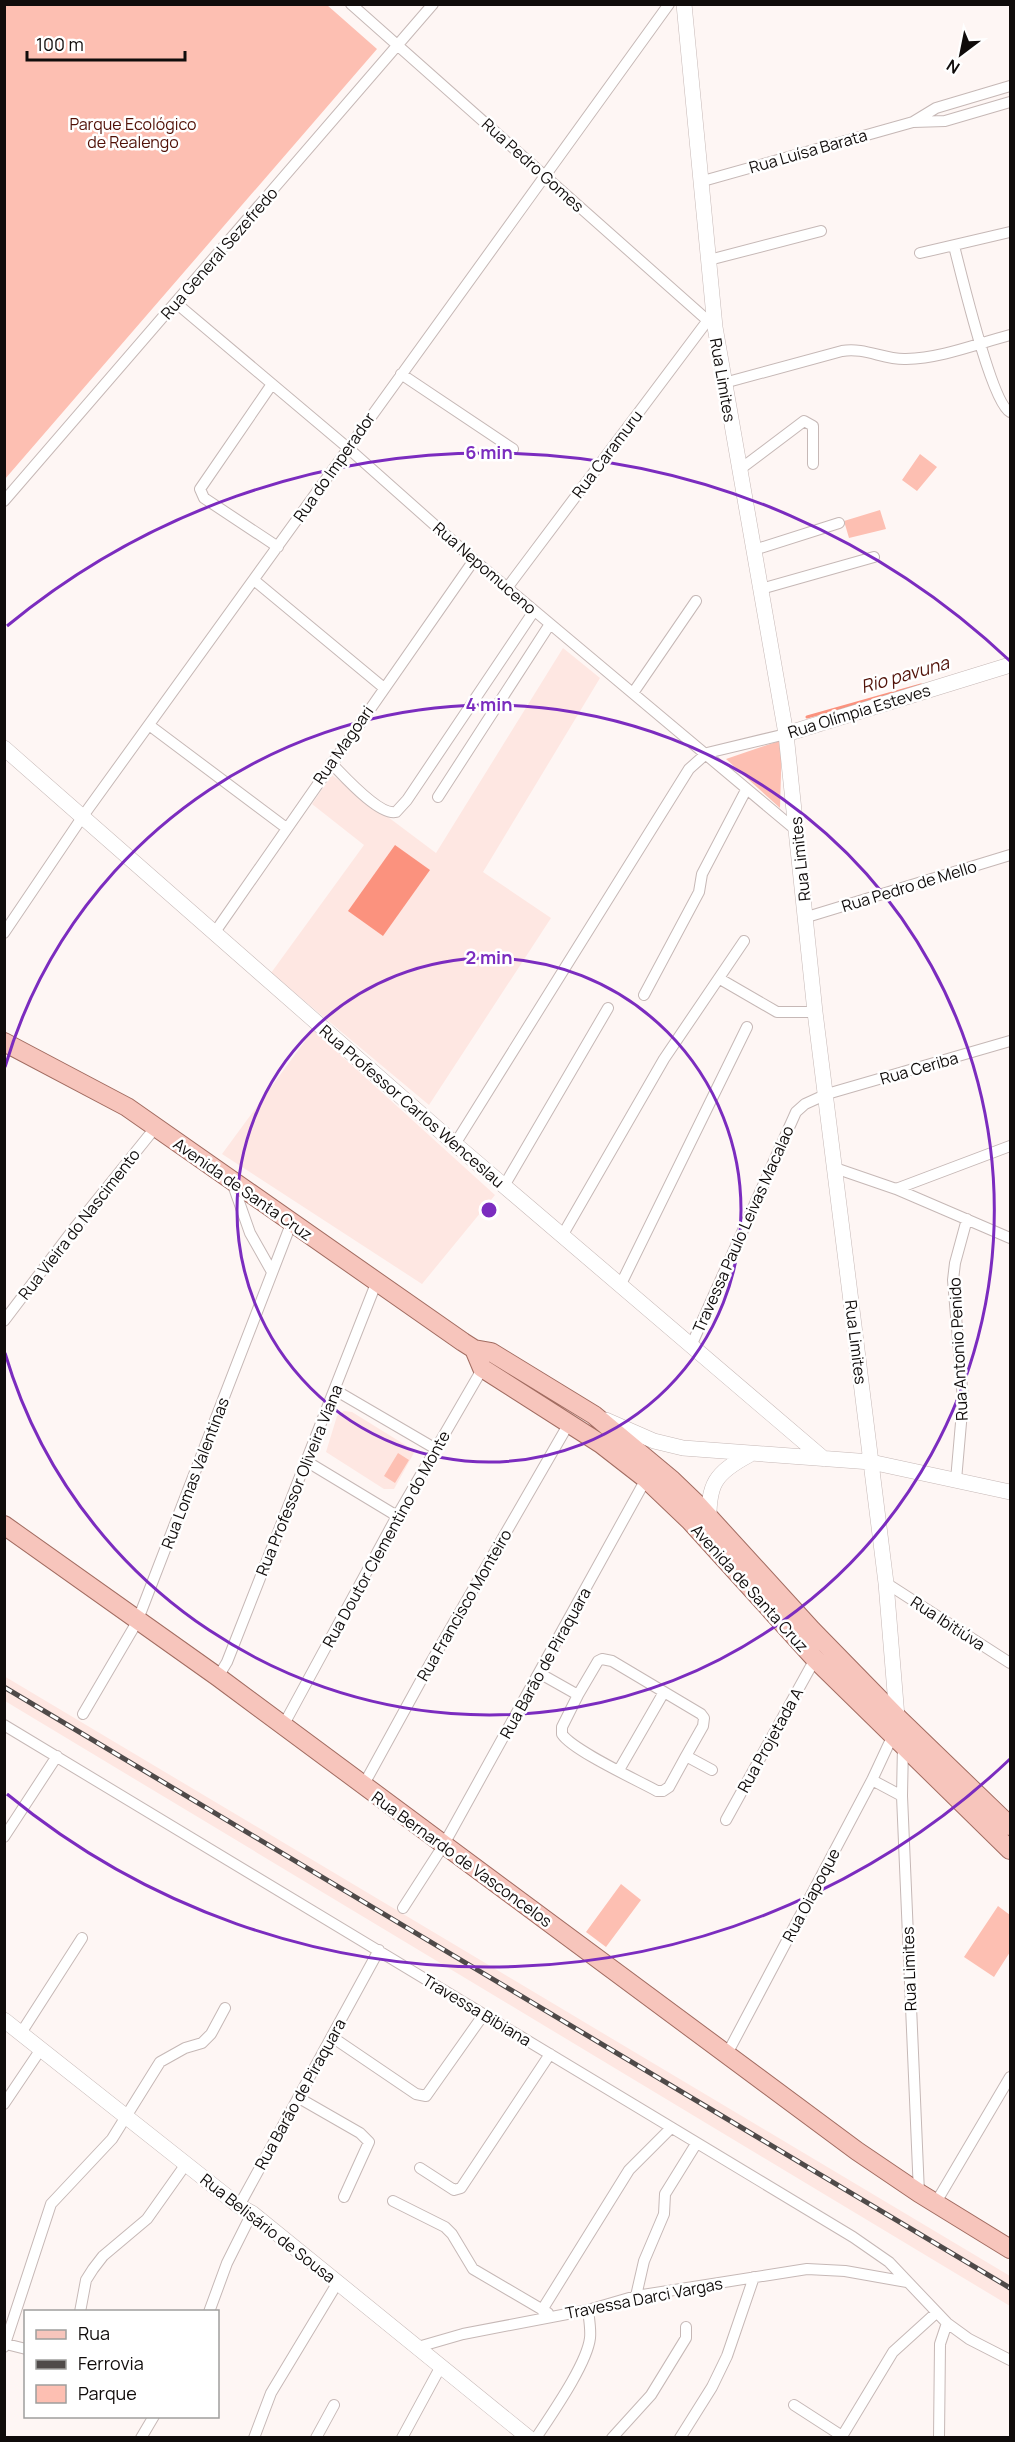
<svg xmlns="http://www.w3.org/2000/svg" width="1015" height="2442" viewBox="0 0 1015 2442" font-family="Manrope,sans-serif">
	<rect width="100%" height="100%" fill="#fef6f4"/>
	<path fill="#fee7e2" d="M 563,648 L 600,678 L 483,872 L 551,918 L 429,1105 L 271,973 L 364,845 L 312,804 L 332,775 L 436,853 Z
		M 313,1030 L 495,1195 L 422,1284 L 222,1154 Z
		M 344,1411 L 352,1412 L 415,1451 L 394,1489 L 384,1489 L 326,1452 L 337,1416 Z
		M 4,1676 L 1010,2276 L 1010,2306 L 5,1701 Z"/>
	<path fill="#fdbfb2" d="M 5,4 L 327,5 L 377,49 L 5,479 Z
		M 920,454 L 937,467 L 917,491 L 902,480 Z
		M 880,510 L 886,529 L 849,538 L 844,521 Z
		M 782,740 L 780,808 L 726,759 Z
		M 398,1453 L 409,1460 L 395,1483 L 384,1476 Z
		M 621,1884 L 641,1900 L 606,1947 L 586,1932 Z
		M 998,1906 L 1010,1915 L 1010,1952 L 994,1977 L 964,1957 Z"/>
	<path fill="#fb927e" d="M 395,845 L 430,870 L 383,936 L 348,911 Z"/>
	<g fill="none" stroke-linecap="round" stroke-linejoin="round">
		<path stroke="#fb927e" stroke-width="3" d="M 807,717 L 921,685"/>
		<g stroke="#c6b8b6" stroke-width="12">
			<path id="street" d="M 351,4 L 715,327
				M 913,122 L 945,121 L 1010,102
				M 703,181 L 913,122 L 936,108 L 1010,86
				M 954,246 C 961,273 992,404 1010,412
				M 920,253 L 1010,232
				M 709,260 L 821,231
				M 176,303 L 348,448 L 474,560 L 797,831
				M 401,374 L 513,449
				M 724,383 L 842,351 C 865,347 884,360 906,359 C 942,358 976,344 1010,335
				M 272,384 L 200,489 L 204,498 L 278,547
				M 739,470 L 804,421 L 813,426 L 813,464
				M 4,501 L 433,4
				M 754,550 L 839,523
				M 254,580 L 384,688
				M 507,588 L 708,320
				M 761,589 L 874,557
				M 633,693 L 696,601
				M 149,725 L 285,827
				M 331,763 C 343,775 379,816 396,812 L 407,800 L 534,611
				M 438,797 L 550,624
				M 807,917 L 1010,855
				M 215,932 L 474,560
				M 4,933 L 83,816 L 669,4
				M 720,979 L 777,1012 L 815,1012
				M 644,995 L 699,892 L 702,874 L 746,790
				M 455,1144 L 689,769 L 707,753 L 786,734
				M 835,1168 L 896,1189 L 1010,1238
				M 232,1182 L 250,1233 L 272,1272
				M 504,1186 L 608,1008
				M 896,1189 L 1010,1146
				M 562,1236 L 664,1059 L 744,941
				M 620,1286 L 747,1027
				M 4,1321 L 72,1231 L 155,1128
				M 691,1346 L 796,1112 L 805,1104 L 827,1094 L 1010,1041
				M 335,1390 L 436,1449
				M 306,1461 L 397,1516
				M 956,1480 L 963,1400 L 953,1280 L 955,1263 L 967,1219
				M 886,1583 L 1010,1663
				M 539,1673 L 578,1695 L 598,1661 L 602,1659 L 612,1661 L 701,1714 L 704,1718 L 703,1726 L 686,1756 L 712,1770
				M 218,1677 L 227,1662 L 377,1281
				M 578,1695 L 562,1727 L 562,1734 C 572,1750 637,1780 657,1791 L 663,1791 L 669,1787 L 686,1756
				M 83,1714 L 137,1622 L 291,1224
				M 4,1725 L 853,2237 L 889,2262 L 947,2323 L 969,2339 L 1010,2360
				M 283,1726 L 397,1516 L 484,1366
				M 903,1744 L 902,1796 L 919,2193
				M 619,1770 L 664,1692
				M 872,1780 L 902,1796
				M 363,1786 L 430,1664 L 568,1425
				M 726,1820 L 815,1659
				M 4,1837 L 57,1756
				M 403,1908 L 443,1846 L 646,1479
				M 21,2033 L 82,1938
				M 332,2037 L 416,2094 L 426,2096 L 484,2014
				M 727,2054 L 872,1780 L 893,1735
				M 299,2098 L 360,2133 L 369,2142 L 344,2197
				M 4,2104 L 41,2049
				M 420,2168 L 454,2190 L 461,2188 L 550,2054
				M 393,2201 L 445,2227 L 452,2234 L 473,2269 L 548,2313
				M 935,2204 L 1010,2077
				M 239,2206 L 379,1950
				M 636,2296 L 644,2261 L 664,2214 L 665,2194 L 696,2144
				M 542,2310 L 629,2170 L 671,2128
				M 80,2312 L 86,2280 L 93,2269 L 103,2256 L 147,2219 L 186,2164
				M 209,2312 L 227,2263 L 252,2213
				M 6,2344 L 26,2349
				M 4,2347 L 51,2204 L 112,2139 L 160,2062 L 185,2048 L 202,2043 L 211,2034 L 225,2008
				M 418,2347 L 463,2334 L 588,2310 L 636,2296 L 807,2269 L 845,2271 L 907,2282
				M 794,2405 L 842,2436
				M 141,2438 L 154,2416
				M 254,2438 L 271,2393 L 338,2282
				M 316,2438 L 334,2405
				M 402,2438 L 441,2366
				M 536,2438 C 551,2415 587,2364 590,2338 C 591,2329 589,2319 588,2310
				M 612,2438 L 651,2395 L 686,2338 L 686,2327
				M 680,2438 L 712,2387 L 727,2356 L 754,2277
				M 841,2438 L 893,2352 L 936,2313
				M 939,2438 L 940,2344 L 947,2323"/>
		</g>
		<g stroke="#c6b8b6" stroke-width="16">
			<path id="secondary" d="M 684,4 L 715,327 L 786,734 L 815,1012 L 886,1583 L 897,1717
				M 786,734 L 1010,665
				M 4,748 L 455,1144 L 824,1459
				M 606,1420 L 654,1441 L 683,1448 L 871,1462 L 1010,1492
				M 709,1523 C 708,1484 715,1473 749,1455
				M 4,2020 L 239,2206 L 252,2213 L 529,2438"/>
		</g>
		<g stroke="#a26c61" stroke-width="20">
			<path id="primary" d="M 4,1042 L 127,1107 L 463,1342 L 474,1349 L 491,1352 L 594,1415 L 672,1480 L 698,1505 L 812,1630 L 897,1717 L 1010,1826
				M 474,1349 L 482,1368 L 601,1444 L 646,1479 L 690,1521 L 815,1659 L 1010,1850
				M 4,1525 L 218,1677 L 857,2151 L 919,2193 L 1010,2249"/>
		</g>
		<use href="#street" stroke="#fff" stroke-width="10"/>
		<use href="#secondary" stroke="#fff" stroke-width="15"/>
		<use href="#primary" stroke="#f7c5bc" stroke-width="18"/>
		<g stroke="#4f4a49" stroke-width="5">
			<path id="rail" d="M 4,1687 L 1010,2288"/>
		</g>
		<use href="#rail" stroke="#fff" stroke-width="3" stroke-dasharray="9" stroke-linecap="butt"/>
	</g>
	<g fill="none" stroke="#7b2cbf" stroke-width="3">
		<circle cx="489" cy="1210" r="252"/>
		<path d="M5 1067A505 505 0 1 1 5 1353"/>
		<path d="M1010 1759A757 757 0 0 1 7 1794M7 626A757 757 0 0 1 1010 661"/>
	</g>
	<g text-anchor="middle" stroke-width="5" stroke-linejoin="round" paint-order="stroke">
		<g font-size="16" fill="#511107" stroke="#fff">
			<text x="133" y="130">Parque Ecológico<tspan x="133" dy="18">de Realengo</tspan></text>
		</g>
		<g font-size="16" fill="#100c0b" stroke="#fff">
			<text transform="translate(808 151) rotate(-16)" y="6">Rua Luísa Barata</text>
			<text transform="translate(533 165) rotate(42)" y="6">Rua Pedro Gomes</text>
			<text transform="translate(219 253) rotate(-49)" y="6">Rua General Sezefredo</text>
			<text transform="translate(723 380) rotate(80)" y="6">Rua Limites</text>
			<text transform="translate(607 454) rotate(-53)" y="6">Rua Caramuru</text>
			<text transform="translate(334 467) rotate(-55)" y="6">Rua do Imperador</text>
			<text transform="translate(485 568) rotate(41)" y="6">Rua Nepomuceno</text>
			<text transform="translate(859 711) rotate(-17)" y="6">Rua Olímpia Esteves</text>
			<text transform="translate(343 745) rotate(-55)" y="6">Rua Magoari</text>
			<text transform="translate(800 859) rotate(-96)" y="6">Rua Limites</text>
			<text transform="translate(909 886) rotate(-17)" y="6">Rua Pedro de Mello</text>
			<text transform="translate(919 1068) rotate(-16)" y="6">Rua Ceriba</text>
			<text transform="translate(412 1106) rotate(41)" y="6">Rua Professor Carlos Wenceslau</text>
			<text transform="translate(243 1189) rotate(35)" y="6">Avenida de Santa Cruz</text>
			<text transform="translate(79 1224) rotate(-52)" y="6">Rua Vieira do Nascimento</text>
			<text transform="translate(743 1229) rotate(-66)" y="6">Travessa Paulo Leivas Macalao</text>
			<text transform="translate(856 1342) rotate(83)" y="6">Rua Limites</text>
			<text transform="translate(958 1349) rotate(-93)" y="6">Rua Antonio Penido</text>
			<text transform="translate(195 1473) rotate(-69)" y="6">Rua Lomas Valentinas</text>
			<text transform="translate(299 1480) rotate(-68)" y="6">Rua Professor Oliveira Viana</text>
			<text transform="translate(386 1539) rotate(-61)" y="6">Rua Doutor Clementino do Monte</text>
			<text transform="translate(750 1588) rotate(48)" y="6">Avenida de Santa Cruz</text>
			<text transform="translate(464 1605) rotate(-60)" y="6">Rua Francisco Monteiro</text>
			<text transform="translate(948 1623) rotate(33)" y="6">Rua Ibitiúva</text>
			<text transform="translate(545 1663) rotate(-61)" y="6">Rua Barão de Piraquara</text>
			<text transform="translate(770 1740) rotate(-61)" y="6">Rua Projetada A</text>
			<text transform="translate(462 1859) rotate(36)" y="6">Rua Bernardo de Vasconcelos</text>
			<text transform="translate(811 1895) rotate(-62)" y="6">Rua Oiapoque</text>
			<text transform="translate(909 1969) rotate(-92)" y="6">Rua Limites</text>
			<text transform="translate(477 2010) rotate(31)" y="6">Travessa Bibiana</text>
			<text transform="translate(300 2094) rotate(-61)" y="6">Rua Barão de Piraquara</text>
			<text transform="translate(268 2228) rotate(38)" y="6">Rua Belisário de Sousa</text>
			<text transform="translate(644 2298) rotate(-11)" y="6">Travessa Darci Vargas</text>
		</g>
		<g font-size="18" font-style="italic" fill="#521309" stroke="#fff">
			<text transform="translate(905 675) rotate(-16)" y="6">Rio pavuna</text>
		</g>
	</g>
	<circle cx="489" cy="1210" r="9" fill="#7b2cbf" stroke="#fff" stroke-width="3"/>
	<g font-size="18" text-anchor="middle" font-weight="bold" fill="#7b2cbf" stroke="#fff" stroke-width="5" stroke-linejoin="round" paint-order="stroke">
		<text x="489" y="459">6 min</text>
		<text x="489" y="711">4 min</text>
		<text x="489" y="964">2 min</text>
	</g>
	<rect width="1015" height="2442" fill="none" stroke="#100c0b" stroke-width="12"/>
	<rect x="24" y="2310" width="195" height="108" fill="#ffffff" stroke="#9f9e9d" stroke-width="1.5"/>
	<rect x="36" y="2330" width="30" height="9" fill="#f7c5bc" stroke="#9f9e9d" stroke-width="1.5"/>
	<text x="78" y="2340" font-size="18" fill="#100c0b">Rua</text>
	<rect x="36" y="2360" width="30" height="9" fill="#4f4a49" stroke="#9f9e9d" stroke-width="1.5"/>
	<text x="78" y="2370" font-size="18" fill="#100c0b">Ferrovia</text>
	<rect x="36" y="2385" width="30" height="18" fill="#fdbfb2" stroke="#9f9e9d" stroke-width="1.5"/>
	<text x="78" y="2400" font-size="18" fill="#100c0b">Parque</text>
	<g transform="translate(961 54) rotate(212)" stroke="#ffffff" stroke-width="4.5" paint-order="stroke">
	<path d="M0-4.5L10 22L0 15L-10 22Z" fill="#100c0b"/>
	<text y="-9" font-size="16" font-weight="bold" text-anchor="middle" fill="#100c0b">N</text>
	</g>
	<path d="M27 51v9h158v-9" fill="none" stroke="#100c0b" stroke-width="3"/>
	<text x="36" y="51" font-size="18" fill="#100c0b" stroke="#ffffff" stroke-width="4.5" paint-order="stroke">100 m</text>
</svg>
